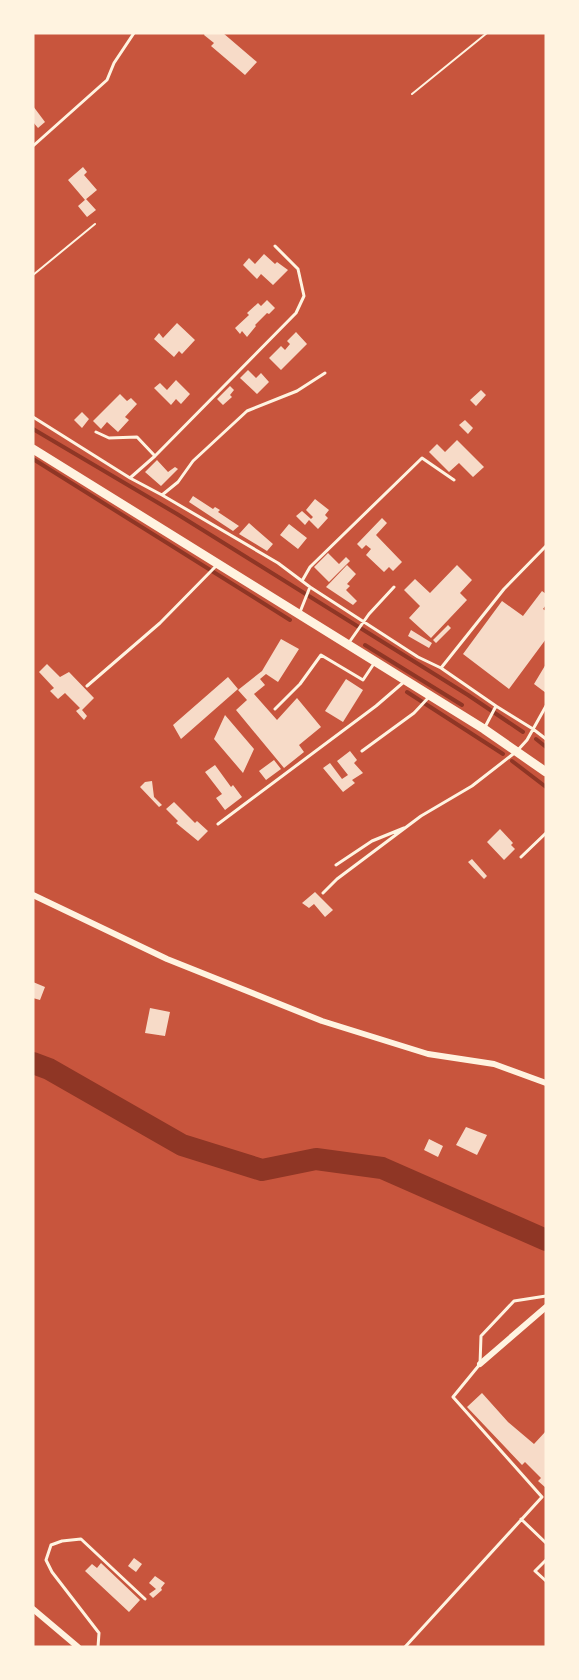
<svg xmlns="http://www.w3.org/2000/svg" width="579" height="1680" viewBox="0 0 579 1680" font-family="'Source Sans 3',sans-serif">
	<rect width="100%" height="100%" fill="#c8553d"/>
	<g fill="none" stroke-linecap="round" stroke-linejoin="round">
		<path stroke="#8f3625" stroke-width="4" d="M 33,429 L 177,514 L 468,695 L 523,732
			M 33,459 L 290,620
			M 365,645 L 462,705
			M 407,692 L 503,754
			M 536,739 L 546,747
			M 512,761 L 546,787"/>
		<path stroke="#8f3625" stroke-width="22" d="M 33,1063 L 49,1069 L 182,1145 L 262,1170 L 316,1159 L 382,1168 L 546,1240"/>
	</g>
	<path fill="#f7dbc8" d="M 205,33 L 223,33 L 257,62 L 245,75 L 211,46 L 214,43 L 204,35 Z
		M 33,106 L 45,122 L 38,128 L 33,122 Z
		M 83,167 L 87,172 L 84,175 L 97,190 L 85,200 L 68,180 Z
		M 86,199 L 96,210 L 87,217 L 78,206 Z
		M 264,254 L 275,264 L 277,262 L 288,270 L 273,285 L 261,274 L 257,279 L 243,265 L 249,258 L 255,264 Z
		M 267,300 L 275,308 L 269,314 L 267,313 L 255,325 L 256,326 L 247,337 L 242,331 L 240,334 L 235,328 L 249,315 L 247,313 L 258,303 L 261,306 Z
		M 177,323 L 195,340 L 182,354 L 179,351 L 174,357 L 154,339 L 159,333 L 163,338 Z
		M 296,332 L 307,344 L 281,370 L 269,358 L 281,346 L 285,350 L 290,344 L 287,341 Z
		M 248,370 L 256,378 L 261,373 L 269,382 L 257,394 L 240,378 Z
		M 176,380 L 190,394 L 181,404 L 176,399 L 171,405 L 154,388 L 160,383 L 167,390 Z
		M 230,386 L 234,390 L 230,395 L 232,397 L 223,405 L 217,399 Z
		M 481,390 L 486,395 L 476,406 L 470,400 Z
		M 120,394 L 127,401 L 131,398 L 137,404 L 125,417 L 129,420 L 118,432 L 107,422 L 101,429 L 93,421 Z
		M 82,412 L 89,419 L 82,428 L 74,420 Z
		M 465,420 L 473,428 L 468,434 L 459,425 Z
		M 457,440 L 484,467 L 473,477 L 459,463 L 449,472 L 429,452 L 437,444 L 445,452 Z
		M 157,460 L 168,472 L 175,467 L 178,469 L 161,486 L 145,472 Z
		M 193,496 L 213,509 L 215,507 L 220,510 L 218,512 L 239,526 L 233,531 L 189,502 Z
		M 315,499 L 329,510 L 325,515 L 328,518 L 318,529 L 309,520 L 305,525 L 296,516 L 302,511 L 311,519 L 313,517 L 306,510 Z
		M 382,518 L 387,523 L 376,535 L 402,562 L 393,571 L 389,567 L 384,572 L 366,555 L 371,549 L 366,545 L 362,549 L 357,544 Z
		M 249,523 L 273,544 L 267,551 L 239,534 Z
		M 289,524 L 307,538 L 298,549 L 280,535 Z
		M 328,553 L 339,564 L 346,557 L 350,561 L 329,582 L 314,567 Z
		M 347,565 L 356,574 L 347,584 L 350,586 L 346,590 L 357,601 L 353,605 L 326,587 Z
		M 457,565 L 472,580 L 460,593 L 467,600 L 431,638 L 409,618 L 420,606 L 404,590 L 415,579 L 430,593 Z
		M 542,591 L 546,594 L 546,605 L 543,609 L 546,611 L 546,639 L 509,689 L 463,654 L 502,601 L 523,616 Z
		M 448,625 L 451,628 L 436,643 L 433,640 Z
		M 411,630 L 432,643 L 429,648 L 408,636 Z
		M 281,639 L 299,649 L 278,682 L 266,674 L 260,679 L 265,685 L 254,694 L 277,720 L 297,698 L 321,727 L 299,745 L 304,752 L 284,768 L 236,710 L 247,700 L 238,690 L 262,671 Z
		M 47,664 L 60,677 L 69,672 L 94,698 L 82,710 L 87,716 L 84,720 L 76,711 L 80,708 L 65,693 L 58,699 L 50,691 L 54,688 L 39,672 Z
		M 546,664 L 546,693 L 534,684 Z
		M 228,677 L 238,689 L 181,739 L 173,725 Z
		M 346,679 L 363,690 L 343,722 L 325,711 Z
		M 225,715 L 254,749 L 243,773 L 214,739 Z
		M 350,751 L 357,760 L 354,763 L 363,773 L 352,780 L 355,783 L 343,792 L 323,768 L 330,763 L 342,779 L 348,775 L 337,761 Z
		M 274,760 L 281,769 L 266,780 L 259,771 Z
		M 215,765 L 231,787 L 233,785 L 242,797 L 225,810 L 216,798 L 222,794 L 205,772 Z
		M 152,781 L 154,797 L 162,805 L 159,807 L 140,787 L 145,782 Z
		M 174,802 L 195,823 L 197,821 L 208,831 L 198,841 L 176,823 L 178,821 L 166,809 Z
		M 500,829 L 513,843 L 511,845 L 515,849 L 504,860 L 487,842 Z
		M 472,859 L 487,876 L 484,879 L 468,862 Z
		M 315,892 L 333,910 L 325,917 L 314,904 L 309,908 L 302,903 Z
		M 33,982 L 45,987 L 40,1000 L 33,998 Z
		M 150,1008 L 170,1012 L 165,1036 L 145,1033 Z
		M 466,1127 L 487,1135 L 477,1155 L 456,1145 Z
		M 429,1139 L 443,1146 L 438,1157 L 424,1150 Z
		M 482,1393 L 508,1422 L 534,1444 L 546,1431 L 546,1488 L 538,1481 L 541,1478 L 525,1462 L 522,1465 L 467,1407 Z
		M 134,1558 L 142,1564 L 136,1572 L 128,1566 Z
		M 101,1563 L 140,1600 L 129,1612 L 85,1571 L 92,1564 L 97,1568 Z
		M 155,1576 L 165,1583 L 161,1588 L 162,1590 L 153,1598 L 149,1594 L 156,1589 L 149,1583 Z"/>
	<g fill="none" stroke-linecap="round" stroke-linejoin="round">
		<path stroke="#fff3e0" stroke-width="2" d="M 412,94 L 487,33
			M 33,275 L 95,224"/>
		<path stroke="#fff3e0" stroke-width="3" d="M 33,146 L 107,80 L 114,63 L 134,33
			M 33,417 L 130,478 L 155,456 L 296,313 L 304,296 L 298,269 L 275,246
			M 96,432 L 109,438 L 137,437 L 154,455
			M 130,478 L 162,495 L 178,482 L 193,461 L 247,411 L 297,391 L 325,373
			M 162,495 L 278,563 L 310,587 L 300,612
			M 302,581 L 310,567 L 422,458 L 454,480
			M 310,587 L 418,657 L 441,668
			M 348,644 L 369,614 L 394,587
			M 87,686 L 160,623 L 217,565
			M 496,706 L 533,729 L 546,739
			M 275,709 L 300,684 L 321,655 L 363,680 L 375,662
			M 485,727 L 496,706 L 441,668 L 504,589 L 546,546
			M 362,751 L 414,713 L 429,697
			M 218,824 L 376,706 L 405,681
			M 521,857 L 546,833
			M 336,865 L 372,841 L 404,828
			M 323,893 L 337,879 L 421,816 L 472,786 L 517,751 L 527,740 L 546,706
			M 521,1519 L 546,1543
			M 546,1560 L 535,1571 L 546,1581
			M 98,1647 L 99,1633 L 52,1572 L 46,1560 L 51,1545 L 62,1541 L 81,1539 L 145,1599
			M 405,1647 L 542,1497 L 453,1397 L 480,1364 L 481,1336 L 514,1301 L 546,1296"/>
		<path stroke="#fff3e0" stroke-width="6" d="M 33,895 L 167,959 L 322,1021 L 428,1054 L 494,1064 L 546,1083
			M 480,1364 L 546,1307
			M 33,1609 L 78,1647"/>
		<path stroke="#fff3e0" stroke-width="9" d="M 33,449 L 484,729 L 546,772"/>
	</g>
	<rect width="579" height="1680" fill="none" stroke="#fff3e0" stroke-width="69"/>
</svg>
